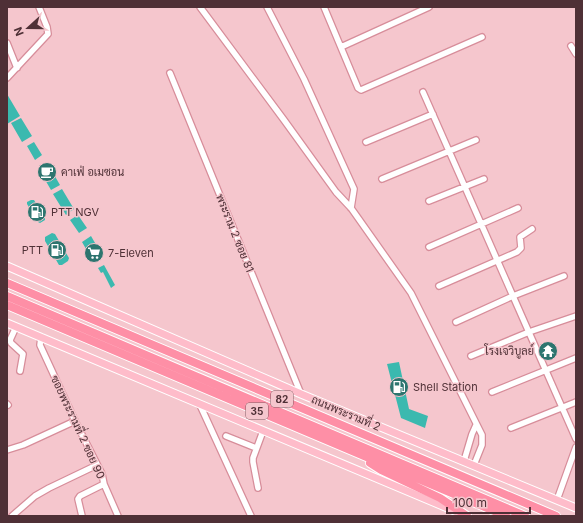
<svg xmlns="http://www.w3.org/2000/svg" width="583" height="523" viewBox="0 0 583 523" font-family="Inter,Sarabun,sans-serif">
	<rect width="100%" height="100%" fill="#f5c6cd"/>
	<path fill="#3bb9af" d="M 7,94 L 20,116 L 7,124 Z
		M 21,118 L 32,136 L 22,142 L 11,123 Z
		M 34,142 L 42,155 L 35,160 L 27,146 Z
		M 49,166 L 60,185 L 51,190 L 40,171 Z
		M 62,189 L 74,209 L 66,215 L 53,194 Z
		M 31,200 L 34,200 L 45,218 L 45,220 L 40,223 L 38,222 L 27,204 L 27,202 Z
		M 78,215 L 87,228 L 79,233 L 70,220 Z
		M 52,233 L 55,234 L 69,258 L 68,261 L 62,265 L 59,265 L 45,241 L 45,237 Z
		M 91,236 L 102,255 L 93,261 L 82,242 Z
		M 104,265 L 115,285 L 111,288 L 103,272 L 101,273 L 98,268 Z
		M 399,362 L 409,409 L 428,416 L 425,428 L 401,418 L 387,364 Z"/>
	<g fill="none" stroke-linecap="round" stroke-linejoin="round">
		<g stroke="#d78d9a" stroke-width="8">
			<path id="minor" d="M 200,7 L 284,120 L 336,192 L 351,208 L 411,293 L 482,435 L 482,445 L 474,465
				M 267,7 L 304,79 L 354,189 L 351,208
				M 324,7 L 358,88 L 361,90 L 482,37
				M 7,43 L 17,68
				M 571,46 L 576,54
				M 341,47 L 429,7
				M 170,73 L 301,394
				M 7,78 L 48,34 L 47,27 L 39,7
				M 423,92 L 576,439
				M 366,142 L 433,114
				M 382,179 L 476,140
				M 429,201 L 484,179
				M 429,247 L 518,208
				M 439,286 L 517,252 L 521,248 L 520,237 L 532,229
				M 456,322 L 513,296 L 564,276
				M 16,327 L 10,340 L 11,343 L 23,354 L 20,371
				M 41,337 L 40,345 L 75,421 L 102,474 L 104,484 L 118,516
				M 471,356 L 529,332 L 576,316
				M 492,392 L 576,358
				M 7,404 L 8,405
				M 200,405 L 251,516
				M 511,428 L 576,402
				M 226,436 L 256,448
				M 7,450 L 23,445 L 75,421
				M 464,461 L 472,434 L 476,425
				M 258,488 L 253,462 L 253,458 L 263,431
				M 557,500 L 576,447
				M 12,516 L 35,496 L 49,488 L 97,465
				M 82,516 L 78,499 L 80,496 L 104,484"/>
		</g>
		<g stroke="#fff" stroke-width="9">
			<path id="major" d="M 7,266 L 301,394 L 576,508
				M 7,323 L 457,512"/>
		</g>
		<g stroke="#fff" stroke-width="10">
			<path id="highway" d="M 7,283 L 556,516
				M 7,296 L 525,516
				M 7,305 L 506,516
				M 370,463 L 381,470 L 440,498 L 467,516"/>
		</g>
		<use href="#minor" stroke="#fff" stroke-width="5.5"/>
		<use href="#major" stroke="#febcca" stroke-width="7"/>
		<use href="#highway" stroke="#fe8fa6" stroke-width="8"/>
	</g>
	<defs>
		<g id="cafe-disc" transform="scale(1)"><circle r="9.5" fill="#2d756f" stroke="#f5c6cd"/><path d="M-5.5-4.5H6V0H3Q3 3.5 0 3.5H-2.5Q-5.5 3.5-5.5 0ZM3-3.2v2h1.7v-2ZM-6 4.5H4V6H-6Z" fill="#fff"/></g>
		<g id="fuel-disc" transform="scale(1)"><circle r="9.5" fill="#2d756f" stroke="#f5c6cd"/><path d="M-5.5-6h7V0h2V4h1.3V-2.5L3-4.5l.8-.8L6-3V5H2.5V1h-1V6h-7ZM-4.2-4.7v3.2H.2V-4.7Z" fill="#fff"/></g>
		<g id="supermarket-disc" transform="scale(1)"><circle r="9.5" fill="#2d756f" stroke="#f5c6cd"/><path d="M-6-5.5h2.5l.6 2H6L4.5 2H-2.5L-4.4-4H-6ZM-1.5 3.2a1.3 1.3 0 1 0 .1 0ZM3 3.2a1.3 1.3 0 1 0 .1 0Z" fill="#fff"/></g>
		<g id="temple-disc" transform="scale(1)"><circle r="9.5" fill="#2d756f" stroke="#f5c6cd"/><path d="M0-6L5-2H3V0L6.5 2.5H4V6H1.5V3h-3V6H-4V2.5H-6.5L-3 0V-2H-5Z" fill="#fff"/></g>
	</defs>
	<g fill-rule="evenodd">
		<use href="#cafe-disc" x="47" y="172"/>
		<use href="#fuel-disc" x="37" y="212"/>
		<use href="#fuel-disc" x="57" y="250"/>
		<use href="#supermarket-disc" x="94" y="253"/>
		<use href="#temple-disc" x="548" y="351"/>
		<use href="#fuel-disc" x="399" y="387"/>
	</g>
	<g text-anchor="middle" stroke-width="3" stroke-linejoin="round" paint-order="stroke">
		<g fill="#f5c6cd" stroke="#815d63" stroke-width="1">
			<rect x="271" y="391" width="22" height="16" rx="3"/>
			<rect x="246" y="403" width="22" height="16" rx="3"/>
		</g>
		<g font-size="10" font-weight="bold" fill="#4f3036">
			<text x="282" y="403">82</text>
			<text x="257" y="415">35</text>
		</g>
		<g font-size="11" fill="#4f3036" stroke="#f5c6cd" text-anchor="start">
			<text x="61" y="176">คาเฟ่ อเมซอน</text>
			<text x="51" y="216">PTT NGV</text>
			<text x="43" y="254" text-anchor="end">PTT</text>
			<text x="108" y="257">7-Eleven</text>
			<text x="534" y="355" text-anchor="end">โรงเจวิบูลย์</text>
			<text x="413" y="391">Shell Station</text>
		</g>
		<g font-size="11" fill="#4f3036" stroke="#f5c6cd">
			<text transform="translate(235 233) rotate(68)" y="4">พระราม 2 ซอย 81</text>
			<text transform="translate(346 413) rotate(23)" y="4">ถนนพระรามที่ 2</text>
			<text transform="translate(78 427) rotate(65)" y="4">ซอยพระรามที่ 2 ซอย 90</text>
		</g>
	</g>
	<rect width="583" height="523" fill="none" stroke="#4f3036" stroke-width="16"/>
	<g transform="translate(28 28) rotate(249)" stroke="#f5c6cd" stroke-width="3" paint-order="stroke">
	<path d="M0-3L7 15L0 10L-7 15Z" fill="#4f3036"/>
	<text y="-6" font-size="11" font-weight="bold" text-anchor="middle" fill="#4f3036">N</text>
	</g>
	<path d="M447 507v6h83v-6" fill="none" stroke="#4f3036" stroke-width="2"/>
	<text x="453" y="507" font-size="12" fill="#4f3036" stroke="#f5c6cd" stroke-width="3" paint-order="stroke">100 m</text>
</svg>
